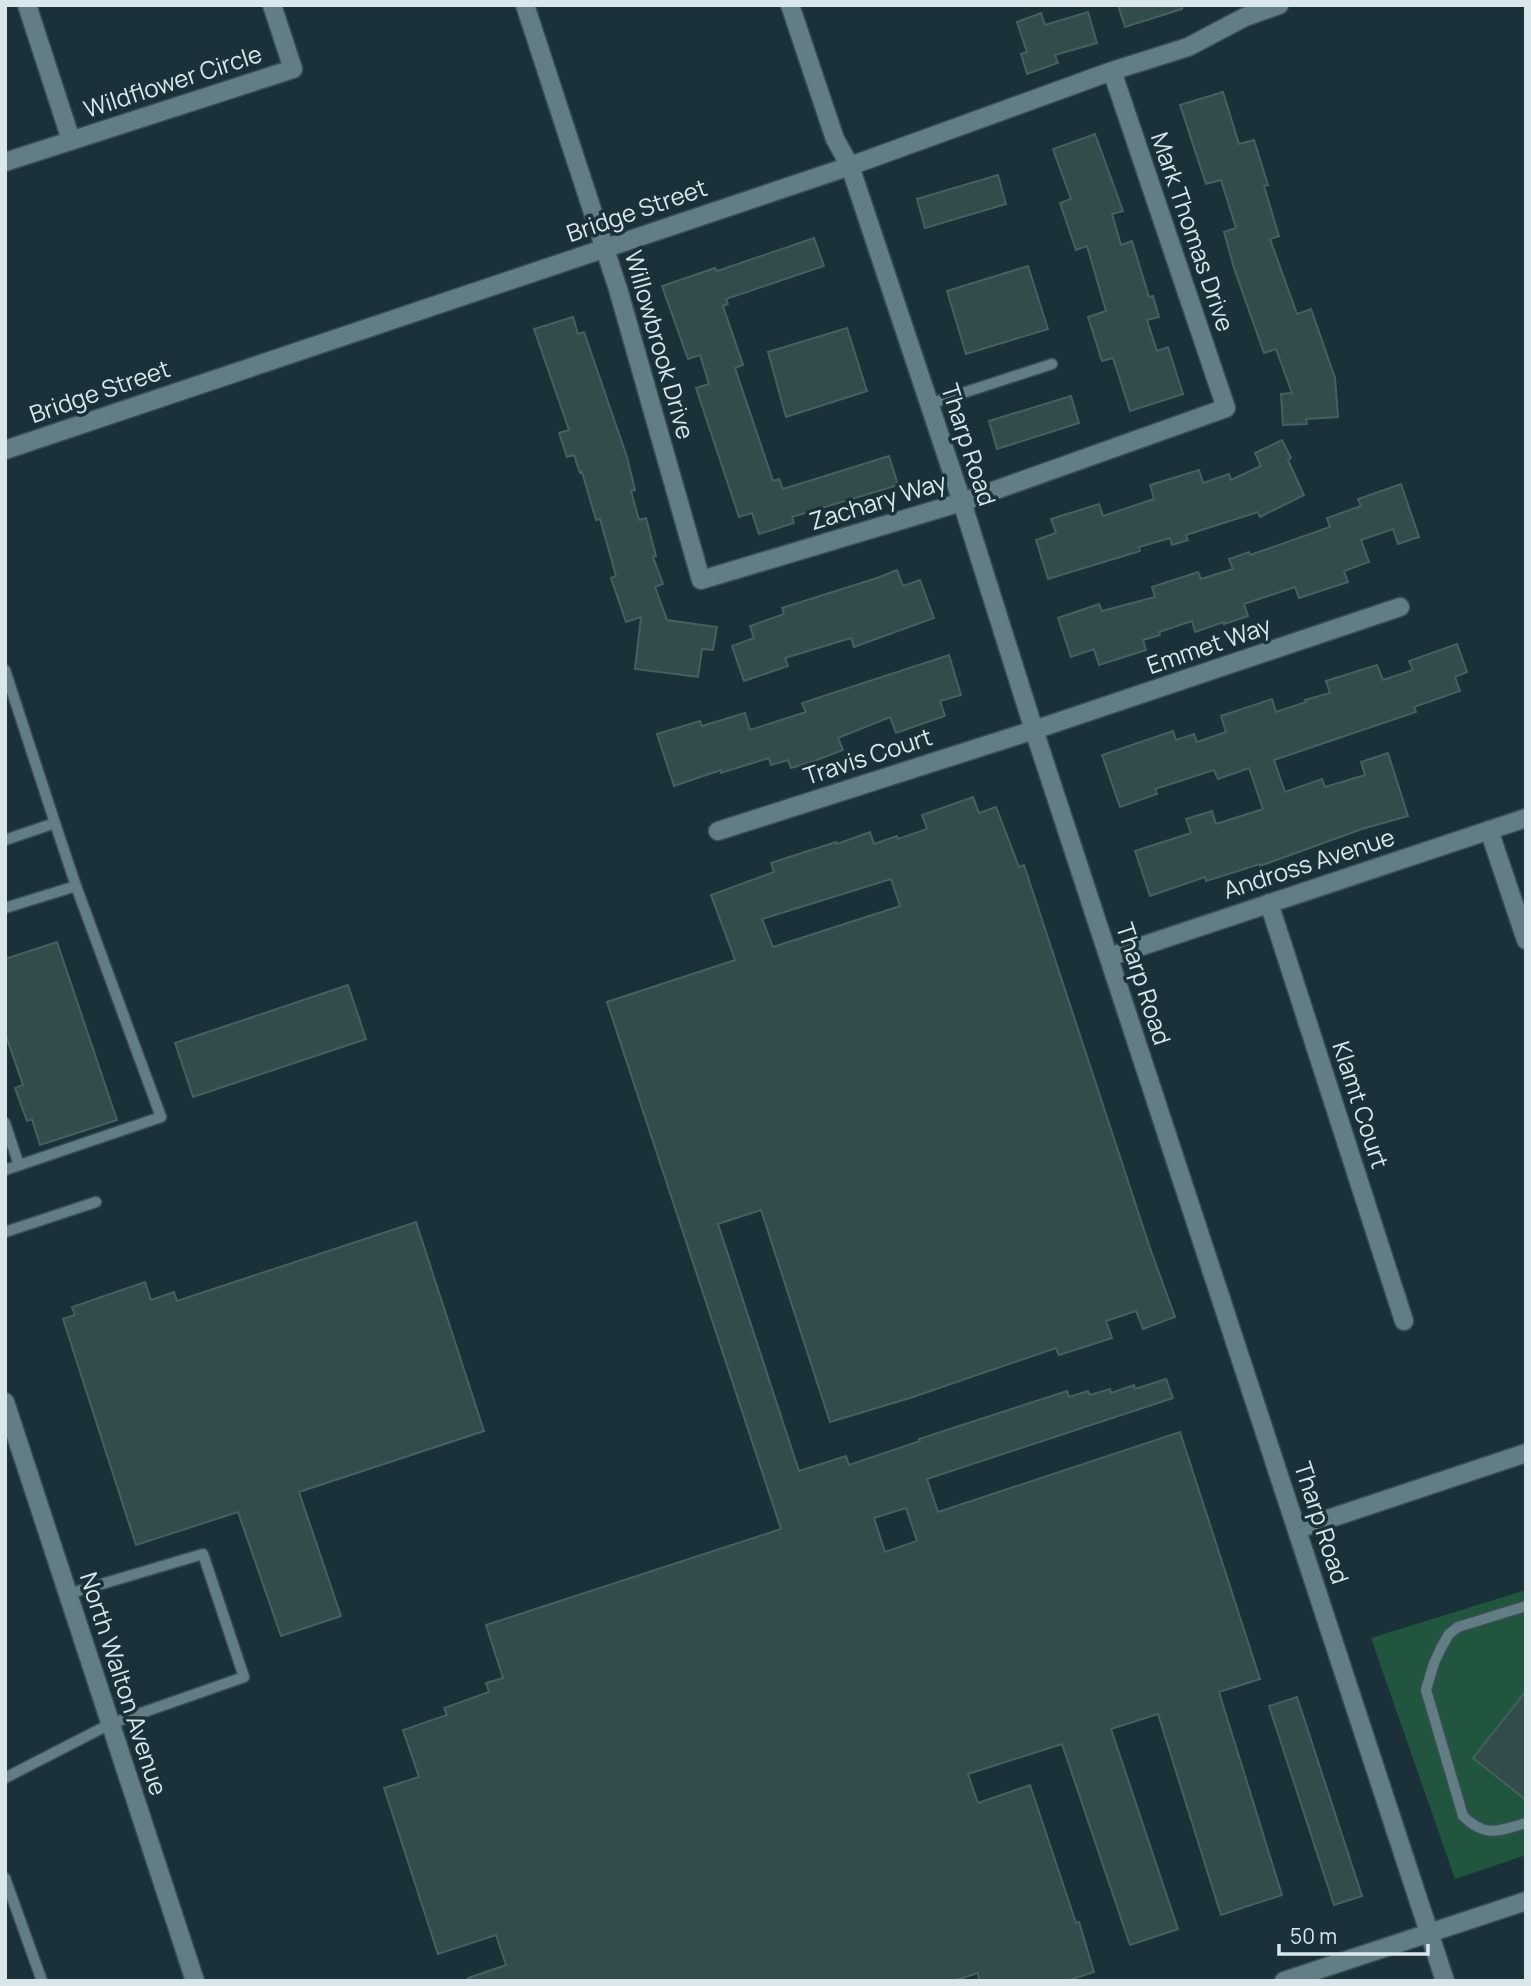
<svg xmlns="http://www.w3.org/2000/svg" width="1531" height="1986" viewBox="0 0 1531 1986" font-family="Manrope,sans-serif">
	<rect width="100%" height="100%" fill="#1a3139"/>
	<path fill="#20563e" d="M 1526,1590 L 1526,1855 L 1455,1879 L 1371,1638 Z"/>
	<path fill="#314c4a" stroke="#45605e" stroke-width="2" fill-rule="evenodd" d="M 1118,5 L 1182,5 L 1182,9 L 1125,27 Z
		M 1088,12 L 1097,43 L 1055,55 L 1058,63 L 1027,74 L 1021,54 L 1027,52 L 1017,22 L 1041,13 L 1045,25 Z
		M 1223,92 L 1239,144 L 1254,140 L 1268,185 L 1264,186 L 1279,236 L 1270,239 L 1297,314 L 1311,309 L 1335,378 L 1338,417 L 1306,419 L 1307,424 L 1283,425 L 1281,394 L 1292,393 L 1276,349 L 1264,353 L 1234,268 L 1224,232 L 1236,228 L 1221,180 L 1206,184 L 1180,105 Z
		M 1095,134 L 1123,211 L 1112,214 L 1121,245 L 1132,241 L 1149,297 L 1153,296 L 1159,317 L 1147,320 L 1157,351 L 1168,347 L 1183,394 L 1130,411 L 1113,358 L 1102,361 L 1088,317 L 1106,311 L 1087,246 L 1076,250 L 1060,203 L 1071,199 L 1053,149 Z
		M 998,175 L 1006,204 L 925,228 L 917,199 Z
		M 814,238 L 824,266 L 726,299 L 728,304 L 723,306 L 743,365 L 735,368 L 773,481 L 779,479 L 783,489 L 889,456 L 898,485 L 792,517 L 794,523 L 759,534 L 752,513 L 739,517 L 696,388 L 709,384 L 700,355 L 688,359 L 662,286 L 715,268 L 717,271 Z
		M 1028,266 L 1048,329 L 966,354 L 947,291 Z
		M 573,317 L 578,334 L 584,332 L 627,457 L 635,490 L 631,491 L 639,520 L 646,518 L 656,556 L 653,557 L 663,584 L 655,587 L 667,620 L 717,627 L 713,650 L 702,649 L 698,677 L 635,669 L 641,617 L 626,622 L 611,578 L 616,576 L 600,519 L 596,520 L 582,472 L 580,473 L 574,455 L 567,457 L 559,433 L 569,430 L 534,329 Z
		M 847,328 L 867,391 L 786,417 L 768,352 Z
		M 1071,396 L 1079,423 L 997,449 L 989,421 Z
		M 1282,440 L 1291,458 L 1288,460 L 1304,495 L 1260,517 L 1258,512 L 1186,535 L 1188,540 L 1172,545 L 1170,538 L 1139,547 L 1140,551 L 1048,579 L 1036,540 L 1056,533 L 1051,519 L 1099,504 L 1103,516 L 1154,499 L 1150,485 L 1199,470 L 1203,483 L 1229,474 L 1231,480 L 1261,466 L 1255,453 Z
		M 1401,484 L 1419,537 L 1398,544 L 1393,529 L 1361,540 L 1369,562 L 1344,571 L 1348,582 L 1299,598 L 1295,587 L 1244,604 L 1248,616 L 1224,624 L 1224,622 L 1195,632 L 1192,621 L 1159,632 L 1160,635 L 1143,640 L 1146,650 L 1099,665 L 1094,649 L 1071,657 L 1058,618 L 1099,604 L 1102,611 L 1155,597 L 1152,587 L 1198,572 L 1201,579 L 1233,569 L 1229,559 L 1249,552 L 1250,555 L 1330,527 L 1327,518 L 1361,506 L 1358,499 Z
		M 897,570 L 903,586 L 920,580 L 934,618 L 854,647 L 851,638 L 785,658 L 788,666 L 744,681 L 732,646 L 754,638 L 750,626 L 784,614 L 782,608 L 877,578 Z
		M 1457,644 L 1467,672 L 1455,677 L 1460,691 L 1414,707 L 1416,712 L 1274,760 L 1285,792 L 1322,779 L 1325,787 L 1365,775 L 1361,762 L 1388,753 L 1408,816 L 1362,829 L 1260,866 L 1260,864 L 1206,881 L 1205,877 L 1150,896 L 1135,851 L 1191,833 L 1186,819 L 1212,811 L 1216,824 L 1263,809 L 1249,768 L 1218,779 L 1214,770 L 1155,789 L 1157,794 L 1120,807 L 1102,755 L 1173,731 L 1176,740 L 1194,734 L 1197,742 L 1226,732 L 1221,716 L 1272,699 L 1276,712 L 1306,702 L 1305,700 L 1330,693 L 1326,681 L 1377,665 L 1383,680 L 1413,670 L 1409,661 Z
		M 949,655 L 961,695 L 940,701 L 945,716 L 896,733 L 890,717 L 838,738 L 843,750 L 814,761 L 791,768 L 788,760 L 771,765 L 769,758 L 721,773 L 721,770 L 674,786 L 657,734 L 700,721 L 702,726 L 745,713 L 750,730 L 806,712 L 802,703 Z
		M 973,797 L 979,813 L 996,807 L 1019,867 L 1024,865 L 1150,1248 L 1175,1317 L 1143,1329 L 1136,1311 L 1106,1321 L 1112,1338 L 1059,1355 L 1056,1348 L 910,1398 L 830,1422 L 761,1210 L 718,1224 L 799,1471 L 846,1456 L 849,1465 L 920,1441 L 919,1439 L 1067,1391 L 1069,1397 L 1088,1391 L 1090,1395 L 1110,1389 L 1111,1393 L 1134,1385 L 1135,1389 L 1166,1379 L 1173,1398 L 927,1479 L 938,1512 L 1180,1432 L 1260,1679 L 1219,1692 L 1282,1895 L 1221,1915 L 1158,1714 L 1111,1729 L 1178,1929 L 1130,1945 L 1062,1744 L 968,1774 L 978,1803 L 1030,1785 L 1076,1923 L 1079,1922 L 1094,1972 L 1066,1981 L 979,1981 L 978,1973 L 953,1981 L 468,1981 L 468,1978 L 506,1965 L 496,1935 L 438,1954 L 384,1788 L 419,1777 L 403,1730 L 447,1715 L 444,1708 L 489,1692 L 486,1683 L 503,1678 L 486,1625 L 781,1529 L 607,1002 L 735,960 L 711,895 L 774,872 L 771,863 L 836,842 L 837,844 L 870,832 L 874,844 L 897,836 L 898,839 L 927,829 L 922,815 ZM 891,879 L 900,906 L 773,947 L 762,919 ZM 906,1508 L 917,1541 L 885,1552 L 874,1518 Z
		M 57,942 L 117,1120 L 40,1145 L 32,1119 L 27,1121 L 15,1088 L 23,1085 L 5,1033 L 5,959 Z
		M 348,985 L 366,1039 L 193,1097 L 175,1043 Z
		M 416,1222 L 484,1431 L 299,1492 L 341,1616 L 281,1636 L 238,1512 L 136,1545 L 63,1319 L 75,1315 L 72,1307 L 145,1282 L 151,1300 L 174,1292 L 177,1301 Z
		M 1526,1691 L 1526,1800 L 1473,1758 Z
		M 1297,1697 L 1362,1896 L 1334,1905 L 1269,1706 Z"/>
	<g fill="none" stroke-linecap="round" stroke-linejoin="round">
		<g stroke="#3a4f55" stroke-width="13">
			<path id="service" d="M 929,404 L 1052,364
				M 5,670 L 55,823 L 5,840
				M 55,823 L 76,886
				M 5,908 L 76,886 L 161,1117 L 5,1170
				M 5,1123 L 19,1165
				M 5,1232 L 96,1202
				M 1526,1606 L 1458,1627 L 1449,1634 L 1441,1648 L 1434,1663 L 1426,1690 L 1463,1816 C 1485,1838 1499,1831 1526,1823
				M 5,1778 L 110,1724 L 244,1677 L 203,1554 L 68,1594
				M 5,1878 L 42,1981"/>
		</g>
		<g stroke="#3a4f55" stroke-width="21">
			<path id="minor" d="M 27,5 L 71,140
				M 525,5 L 618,289 L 701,580 L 962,502 L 1226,408 L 1112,71
				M 790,5 L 835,139 L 850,166 L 1112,71 L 1188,47 L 1245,17 L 1279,5
				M 5,162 L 293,69 L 272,5
				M 1489,830 L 1526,940
				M 718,831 L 1034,730 L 1400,607
				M 1269,903 L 1404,1321
				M 1109,957 L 1526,818
				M 1298,1529 L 1526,1453"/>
		</g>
		<g stroke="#3a4f55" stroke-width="21">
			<path id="tertiary" d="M 5,450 L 850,166 L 962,502 L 1034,730 L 1445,1981
				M 1284,1981 L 1526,1901"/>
		</g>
		<g stroke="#3a4f55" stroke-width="21">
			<path id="secondary" d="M 5,1402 L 195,1981"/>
		</g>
		<use href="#service" stroke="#637d85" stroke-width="10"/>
		<use href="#minor" stroke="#637d85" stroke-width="18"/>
		<use href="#tertiary" stroke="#637d85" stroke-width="18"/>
		<use href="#secondary" stroke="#637d85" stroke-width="18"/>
	</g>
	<g text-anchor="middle" stroke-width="7" stroke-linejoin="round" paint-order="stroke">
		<g font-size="24" fill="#d9e7ec" stroke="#1a3139">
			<text transform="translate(173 82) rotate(-18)" y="8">Wildflower Circle</text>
			<text transform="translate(637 211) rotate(-19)" y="8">Bridge Street</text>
			<text transform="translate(1192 232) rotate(71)" y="8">Mark Thomas Drive</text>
			<text transform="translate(659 345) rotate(74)" y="8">Willowbrook Drive</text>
			<text transform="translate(100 392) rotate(-19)" y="8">Bridge Street</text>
			<text transform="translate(968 445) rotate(72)" y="8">Tharp Road</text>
			<text transform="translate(878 502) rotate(-17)" y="8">Zachary Way</text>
			<text transform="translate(1209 646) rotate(-19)" y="8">Emmet Way</text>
			<text transform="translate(868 757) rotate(-18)" y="8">Travis Court</text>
			<text transform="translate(1309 864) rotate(-18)" y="8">Andross Avenue</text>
			<text transform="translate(1143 984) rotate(72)" y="8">Tharp Road</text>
			<text transform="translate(1360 1105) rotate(72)" y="8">Klamt Court</text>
			<text transform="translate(1321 1523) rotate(72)" y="8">Tharp Road</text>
			<text transform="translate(123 1684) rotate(72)" y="8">North Walton Avenue</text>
		</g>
	</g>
	<rect width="1531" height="1986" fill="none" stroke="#d9e7ec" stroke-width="14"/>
	<path d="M1279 1944v10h149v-10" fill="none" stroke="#d9e7ec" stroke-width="3.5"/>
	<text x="1290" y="1944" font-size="21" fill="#d9e7ec" stroke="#1a3139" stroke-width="5" paint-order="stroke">50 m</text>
</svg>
